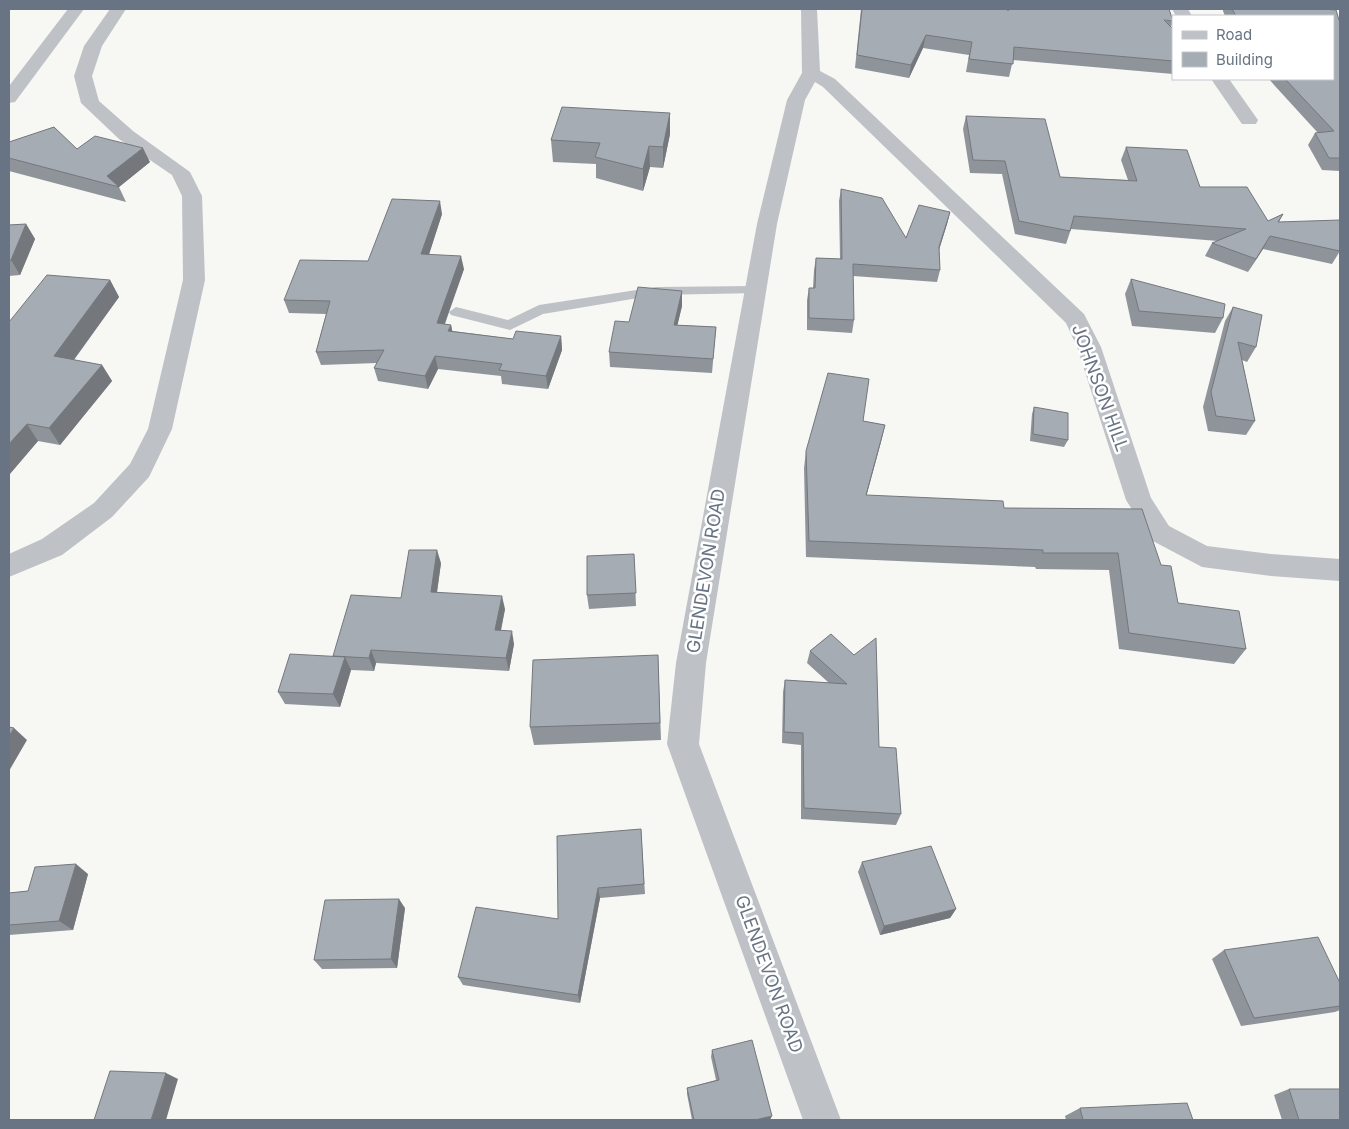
<svg xmlns="http://www.w3.org/2000/svg" width="1349" height="1129" viewBox="0 0 1349 1129" font-family="Inter,sans-serif">
	<rect width="100%" height="100%" fill="#f7f7f4"/>
	<g fill="none" stroke-linecap="round" stroke-linejoin="round">
		<path fill="#bec2c6" fill-rule="evenodd" d="M 755,286 L 762,290 L 760,293 L 656,295 L 543,314 L 510,330 L 451,315 L 449,312 L 456,307 L 508,320 L 539,305 L 656,287 Z"/>
		<path fill="#bec2c6" fill-rule="evenodd" d="M 110,9 L 126,9 L 102,46 L 92,76 L 99,101 L 133,131 L 190,172 L 202,196 L 205,280 L 172,429 L 149,477 L 112,517 L 62,555 L 9,577 L 9,554 L 42,539 L 94,503 L 130,464 L 148,429 L 183,280 L 182,196 L 172,175 L 119,139 L 81,103 L 74,76 L 84,46 Z
			M 801,9 L 817,9 L 820,71 L 835,79 L 1084,314 L 1101,347 L 1151,498 L 1169,526 L 1207,546 L 1271,554 L 1340,559 L 1340,581 L 1271,576 L 1202,567 L 1151,540 L 1126,500 L 1077,347 L 1066,323 L 823,87 L 815,82 L 805,100 L 777,224 L 706,663 L 699,744 L 841,1120 L 803,1120 L 667,744 L 676,663 L 757,224 L 787,100 L 802,73 Z
			M 1172,9 L 1188,9 L 1192,16 L 1176,16 Z
			M 1211,79 L 1229,79 L 1258,120 L 1256,124 L 1242,124 Z"/>
		<path fill="#bec2c6" fill-rule="evenodd" d="M 68,9 L 84,9 L 15,102 L 9,103 L 9,86 Z"/>
	</g>
	<path fill="#8f949a" d="M 861,9 L 1007,9 L 1008,11 L 1173,21 L 1171,27 L 1173,29 L 1173,74 L 1013,60 L 1009,77 L 966,72 L 969,55 L 923,48 L 909,78 L 855,68 Z
		M 1223,9 L 1322,9 L 1336,10 L 1340,23 L 1340,171 L 1322,170 L 1308,145 L 1315,133 L 1318,133 L 1275,86 L 1269,79 L 1333,79 L 1333,16 L 1225,16 L 1223,11 Z
		M 670,113 L 670,134 L 663,168 L 650,167 L 643,191 L 596,178 L 596,164 L 553,162 L 551,140 Z
		M 966,116 L 1060,177 L 1128,180 L 1121,160 L 1126,147 L 1200,187 L 1268,221 L 1283,214 L 1279,222 L 1340,251 L 1332,264 L 1263,249 L 1248,272 L 1205,256 L 1212,243 L 1218,241 L 1071,229 L 1066,244 L 1015,234 L 1002,174 L 970,173 L 963,129 Z
		M 9,142 L 77,149 L 150,162 L 119,187 L 126,202 L 9,171 Z
		M 841,189 L 906,238 L 950,212 L 947,224 L 939,250 L 940,270 L 937,282 L 853,276 L 854,320 L 852,333 L 807,330 L 807,300 L 809,288 L 813,288 L 814,270 L 816,258 L 840,259 L 839,201 Z
		M 442,214 L 429,254 L 464,269 L 445,324 L 451,325 L 452,331 L 513,339 L 561,336 L 562,350 L 548,389 L 502,384 L 501,376 L 438,369 L 428,389 L 378,381 L 374,368 L 377,363 L 321,365 L 316,352 L 326,314 L 289,313 L 284,300 L 368,261 Z
		M 26,224 L 35,239 L 20,275 L 9,276 L 9,225 Z
		M 1131,279 L 1223,318 L 1215,333 L 1132,326 L 1125,294 Z
		M 110,280 L 119,297 L 74,360 L 102,365 L 112,381 L 60,445 L 38,441 L 9,475 L 9,322 Z
		M 682,291 L 682,306 L 677,325 L 716,327 L 712,373 L 610,367 L 609,352 L 629,322 Z
		M 1233,307 L 1256,347 L 1247,362 L 1242,360 L 1255,421 L 1246,435 L 1208,431 L 1203,407 L 1225,321 Z
		M 1034,407 L 1068,440 L 1064,447 L 1030,441 L 1032,414 Z
		M 863,421 L 885,425 L 866,496 L 1004,508 L 1161,565 L 1178,603 L 1246,649 L 1234,664 L 1119,649 L 1109,570 L 1036,569 L 1035,567 L 806,557 L 804,468 L 806,451 Z
		M 634,554 L 636,606 L 589,609 L 587,595 Z
		M 441,563 L 437,593 L 505,609 L 501,631 L 514,644 L 509,671 L 376,663 L 374,671 L 351,670 L 340,707 L 285,704 L 278,692 L 333,656 L 401,598 Z
		M 831,634 L 879,747 L 901,814 L 896,825 L 801,819 L 801,745 L 782,743 L 783,692 L 785,680 L 829,683 L 807,663 L 810,651 Z
		M 658,655 L 661,740 L 534,745 L 530,727 Z
		M 641,829 L 645,894 L 600,898 L 580,1003 L 463,985 L 458,977 L 558,919 Z
		M 862,862 L 956,909 L 950,918 L 880,935 L 858,872 Z
		M 88,874 L 73,930 L 9,935 L 9,893 L 28,891 Z
		M 405,908 L 397,968 L 322,969 L 314,960 Z
		M 1224,950 L 1340,983 L 1340,1010 L 1335,1012 L 1241,1026 L 1212,959 Z
		M 712,1050 L 770,1120 L 692,1120 L 687,1094 L 687,1088 L 716,1080 L 711,1057 Z
		M 1289,1089 L 1340,1120 L 1282,1120 L 1274,1095 Z
		M 1080,1108 L 1193,1120 L 1066,1120 L 1065,1116 Z"/>
	<path fill="#74787d" d="M 926,35 L 923,48 L 909,78 L 911,65 Z
		M 670,113 L 670,134 L 663,168 L 663,147 Z
		M 649,146 L 650,167 L 643,191 L 643,169 Z
		M 143,148 L 150,162 L 119,187 L 107,176 Z
		M 440,201 L 442,214 L 425,267 L 421,254 Z
		M 950,212 L 947,224 L 936,259 L 939,247 Z
		M 26,224 L 35,239 L 20,275 L 11,260 Z
		M 1270,236 L 1263,249 L 1248,272 L 1256,259 Z
		M 461,256 L 464,269 L 440,336 L 437,323 Z
		M 110,280 L 119,297 L 64,373 L 54,356 Z
		M 682,291 L 682,306 L 674,340 L 674,325 Z
		M 451,325 L 454,338 L 448,331 Z
		M 561,336 L 562,350 L 548,389 L 546,376 Z
		M 435,356 L 438,369 L 428,389 L 425,376 Z
		M 102,365 L 112,381 L 60,445 L 49,428 Z
		M 27,424 L 38,441 L 9,475 L 9,444 Z
		M 885,425 L 881,442 L 862,512 L 866,495 Z
		M 437,550 L 441,563 L 435,605 L 431,592 Z
		M 502,596 L 505,609 L 498,643 L 495,630 Z
		M 512,631 L 514,644 L 509,671 L 506,658 Z
		M 371,650 L 376,663 L 374,671 L 369,658 Z
		M 345,657 L 351,670 L 340,707 L 333,694 Z
		M 14,728 L 27,740 L 9,771 L 9,736 Z
		M 76,864 L 88,874 L 73,930 L 59,921 Z
		M 598,888 L 600,898 L 580,1003 L 578,995 Z
		M 399,899 L 405,908 L 397,968 L 391,959 Z
		M 956,909 L 950,918 L 880,935 L 884,926 Z
		M 166,1073 L 178,1079 L 166,1120 L 151,1120 Z
		M 772,1116 L 770,1120 L 755,1120 Z"/>
	<path fill="#a6acb3" stroke="#74787d" d="M 862,9 L 1007,9 L 1008,11 L 1009,9 L 1169,9 L 1173,21 L 1164,20 L 1173,29 L 1173,61 L 1014,47 L 1013,64 L 969,59 L 972,42 L 926,35 L 911,65 L 857,55 Z
		M 1232,9 L 1322,9 L 1336,10 L 1340,23 L 1340,158 L 1329,158 L 1315,133 L 1334,131 L 1285,79 L 1333,79 L 1333,16 L 1236,16 Z
		M 562,107 L 670,113 L 663,147 L 649,146 L 643,169 L 595,157 L 600,143 L 551,140 Z
		M 966,116 L 1045,119 L 1060,177 L 1137,181 L 1126,147 L 1187,150 L 1200,187 L 1247,187 L 1268,221 L 1283,214 L 1278,222 L 1340,220 L 1340,251 L 1270,236 L 1256,259 L 1212,243 L 1246,229 L 1074,216 L 1070,231 L 1019,221 L 1005,161 L 973,160 Z
		M 54,127 L 77,149 L 95,136 L 143,148 L 107,176 L 119,187 L 9,158 L 9,142 Z
		M 841,189 L 882,198 L 906,238 L 919,205 L 950,212 L 939,247 L 940,270 L 853,264 L 854,320 L 809,318 L 809,288 L 815,288 L 816,258 L 842,259 Z
		M 392,199 L 440,201 L 421,254 L 461,256 L 437,323 L 451,325 L 448,331 L 513,339 L 516,331 L 561,336 L 546,376 L 499,370 L 502,364 L 435,356 L 425,376 L 374,368 L 384,350 L 316,352 L 330,301 L 284,300 L 300,260 L 368,261 Z
		M 26,224 L 11,260 L 9,261 L 9,225 Z
		M 47,275 L 110,280 L 54,356 L 102,365 L 49,428 L 27,424 L 9,444 L 9,322 Z
		M 1131,279 L 1225,304 L 1223,318 L 1139,311 Z
		M 638,287 L 682,291 L 674,325 L 716,327 L 713,359 L 609,352 L 615,321 L 629,322 Z
		M 1233,307 L 1262,315 L 1256,347 L 1238,342 L 1255,421 L 1216,416 L 1211,392 Z
		M 828,373 L 869,379 L 863,421 L 885,425 L 866,495 L 1003,501 L 1004,508 L 1142,509 L 1161,565 L 1171,566 L 1178,603 L 1239,611 L 1246,649 L 1129,633 L 1118,553 L 1043,553 L 1043,550 L 809,541 L 806,451 Z
		M 1034,407 L 1068,413 L 1068,440 L 1033,434 Z
		M 409,550 L 437,550 L 431,592 L 502,596 L 495,630 L 512,631 L 506,658 L 371,650 L 369,658 L 333,656 L 351,595 L 401,598 Z
		M 634,554 L 636,593 L 587,595 L 587,556 Z
		M 831,634 L 854,655 L 876,638 L 879,747 L 896,748 L 901,814 L 804,808 L 803,733 L 784,732 L 785,680 L 847,684 L 810,651 Z
		M 290,654 L 345,657 L 333,694 L 278,692 Z
		M 658,655 L 660,723 L 530,727 L 533,660 Z
		M 9,727 L 14,728 L 9,736 Z
		M 641,829 L 644,884 L 598,888 L 578,995 L 458,977 L 476,907 L 558,919 L 557,836 Z
		M 931,846 L 956,909 L 884,926 L 862,862 Z
		M 76,864 L 59,921 L 9,925 L 9,893 L 28,891 L 35,867 Z
		M 399,899 L 391,959 L 314,960 L 325,900 Z
		M 1318,937 L 1340,983 L 1340,1006 L 1254,1018 L 1224,950 Z
		M 752,1040 L 772,1116 L 755,1120 L 694,1120 L 687,1088 L 719,1080 L 712,1050 Z
		M 110,1071 L 166,1073 L 151,1120 L 94,1120 Z
		M 1289,1089 L 1340,1089 L 1340,1120 L 1299,1120 Z
		M 1187,1103 L 1193,1120 L 1083,1120 L 1080,1108 Z"/>
	<g text-anchor="middle" stroke-width="5" stroke-linejoin="round" paint-order="stroke">
		<g font-size="18" fill="#687483" stroke="#fff">
			<text transform="translate(1100 388) rotate(70)" y="6">JOHNSON HILL</text>
			<text transform="translate(706 571) rotate(-81)" y="6">GLENDEVON ROAD</text>
			<text transform="translate(769 974) rotate(70)" y="6">GLENDEVON ROAD</text>
		</g>
	</g>
	<rect width="1349" height="1129" fill="none" stroke="#687483" stroke-width="20"/>
	<rect x="1172" y="15" width="162" height="65" fill="#ffffff" stroke="#c3c7cd"/>
	<rect x="1182" y="31" width="25" height="8" fill="#bec2c6" stroke="#c3c7cd"/>
	<text x="1216" y="40" font-size="15" fill="#687483">Road</text>
	<rect x="1182" y="52" width="25" height="15" fill="#a6acb3" stroke="#c3c7cd"/>
	<text x="1216" y="65" font-size="15" fill="#687483">Building</text>
</svg>
